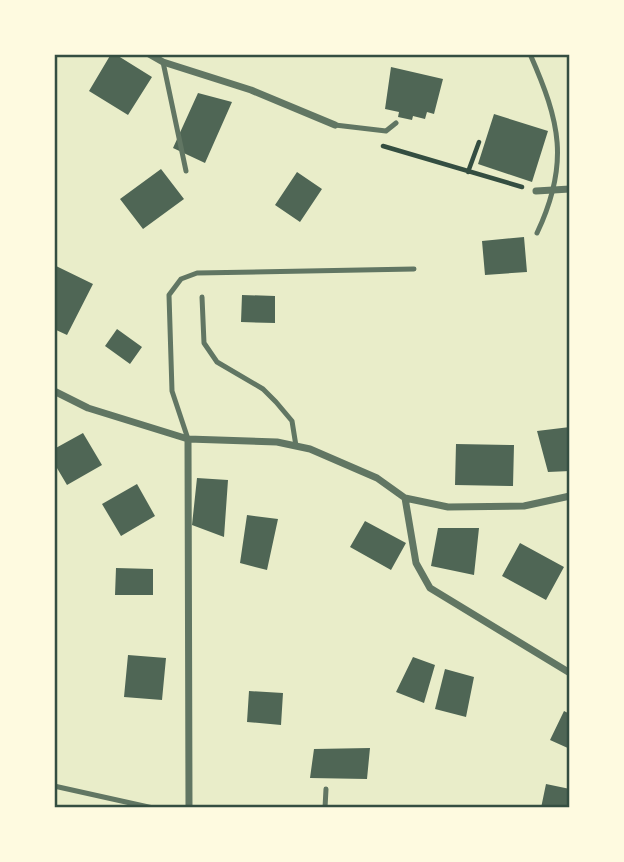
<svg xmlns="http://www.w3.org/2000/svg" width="624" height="862" viewBox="0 0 624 862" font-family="Arial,sans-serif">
	<rect width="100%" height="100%" fill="#e9edc9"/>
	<path fill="#4f6655" d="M 111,54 L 115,54 L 152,77 L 128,115 L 89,91 Z
		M 391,67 L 443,79 L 434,114 L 427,112 L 425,119 L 413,116 L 412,120 L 398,117 L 399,112 L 385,109 Z
		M 198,93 L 232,102 L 205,163 L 173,148 Z
		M 494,114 L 548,131 L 532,182 L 478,164 Z
		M 161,169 L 184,199 L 143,229 L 120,199 Z
		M 297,172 L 322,189 L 300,222 L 275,205 Z
		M 524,237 L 527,272 L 485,275 L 482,241 Z
		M 54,265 L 93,284 L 67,335 L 54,329 Z
		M 242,295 L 275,296 L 275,323 L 241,322 Z
		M 117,329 L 142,347 L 130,364 L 105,346 Z
		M 570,427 L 570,471 L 548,472 L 537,431 Z
		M 83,433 L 102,465 L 67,485 L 54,463 L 54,449 Z
		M 456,444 L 514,445 L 513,486 L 455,485 Z
		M 197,478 L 228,480 L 224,537 L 192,525 Z
		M 137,484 L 155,516 L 121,536 L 102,504 Z
		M 247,515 L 278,519 L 267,570 L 240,563 Z
		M 365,521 L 406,543 L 391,570 L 350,547 Z
		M 438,528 L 479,528 L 474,575 L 431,566 Z
		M 520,543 L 564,567 L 546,600 L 502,576 Z
		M 116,568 L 153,569 L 153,595 L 115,595 Z
		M 128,655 L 166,658 L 162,700 L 124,697 Z
		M 413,657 L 435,665 L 424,703 L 396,692 Z
		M 445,669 L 474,677 L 466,717 L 435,709 Z
		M 249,691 L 283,693 L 281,725 L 247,722 Z
		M 564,711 L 570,714 L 570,749 L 550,740 Z
		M 370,748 L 367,779 L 310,778 L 314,749 Z
		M 546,784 L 570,789 L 570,808 L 541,808 Z"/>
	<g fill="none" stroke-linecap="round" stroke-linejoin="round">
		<path stroke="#344e41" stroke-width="4.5" d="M 383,146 L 522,187
			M 468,172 L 479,142"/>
		<path stroke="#617663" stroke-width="5" d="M 530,54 C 560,122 570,163 537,233
			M 163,62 L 186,171
			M 335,125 L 386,131 L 396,123
			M 202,297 L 204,343 L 217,362 L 263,389 L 276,402 L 292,421 L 296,446
			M 188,439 L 172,391 L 169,295 L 181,279 L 197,273 L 414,269
			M 54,786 L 153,808
			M 325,808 L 326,789"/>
		<path stroke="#617663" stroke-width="7" d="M 149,54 L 163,62 L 251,90 L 335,125
			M 536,191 L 570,189
			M 54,391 L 88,408 L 188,439 L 277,442 L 310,449 L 377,478 L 405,498 L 448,507 L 524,506 L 570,496
			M 188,439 L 189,808
			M 405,498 L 416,563 L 430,588 L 570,673"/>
	</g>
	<rect width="624" height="862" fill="none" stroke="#fefae0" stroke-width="112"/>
	<rect x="56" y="56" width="512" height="750" fill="none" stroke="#344e41" stroke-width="2.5"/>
</svg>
